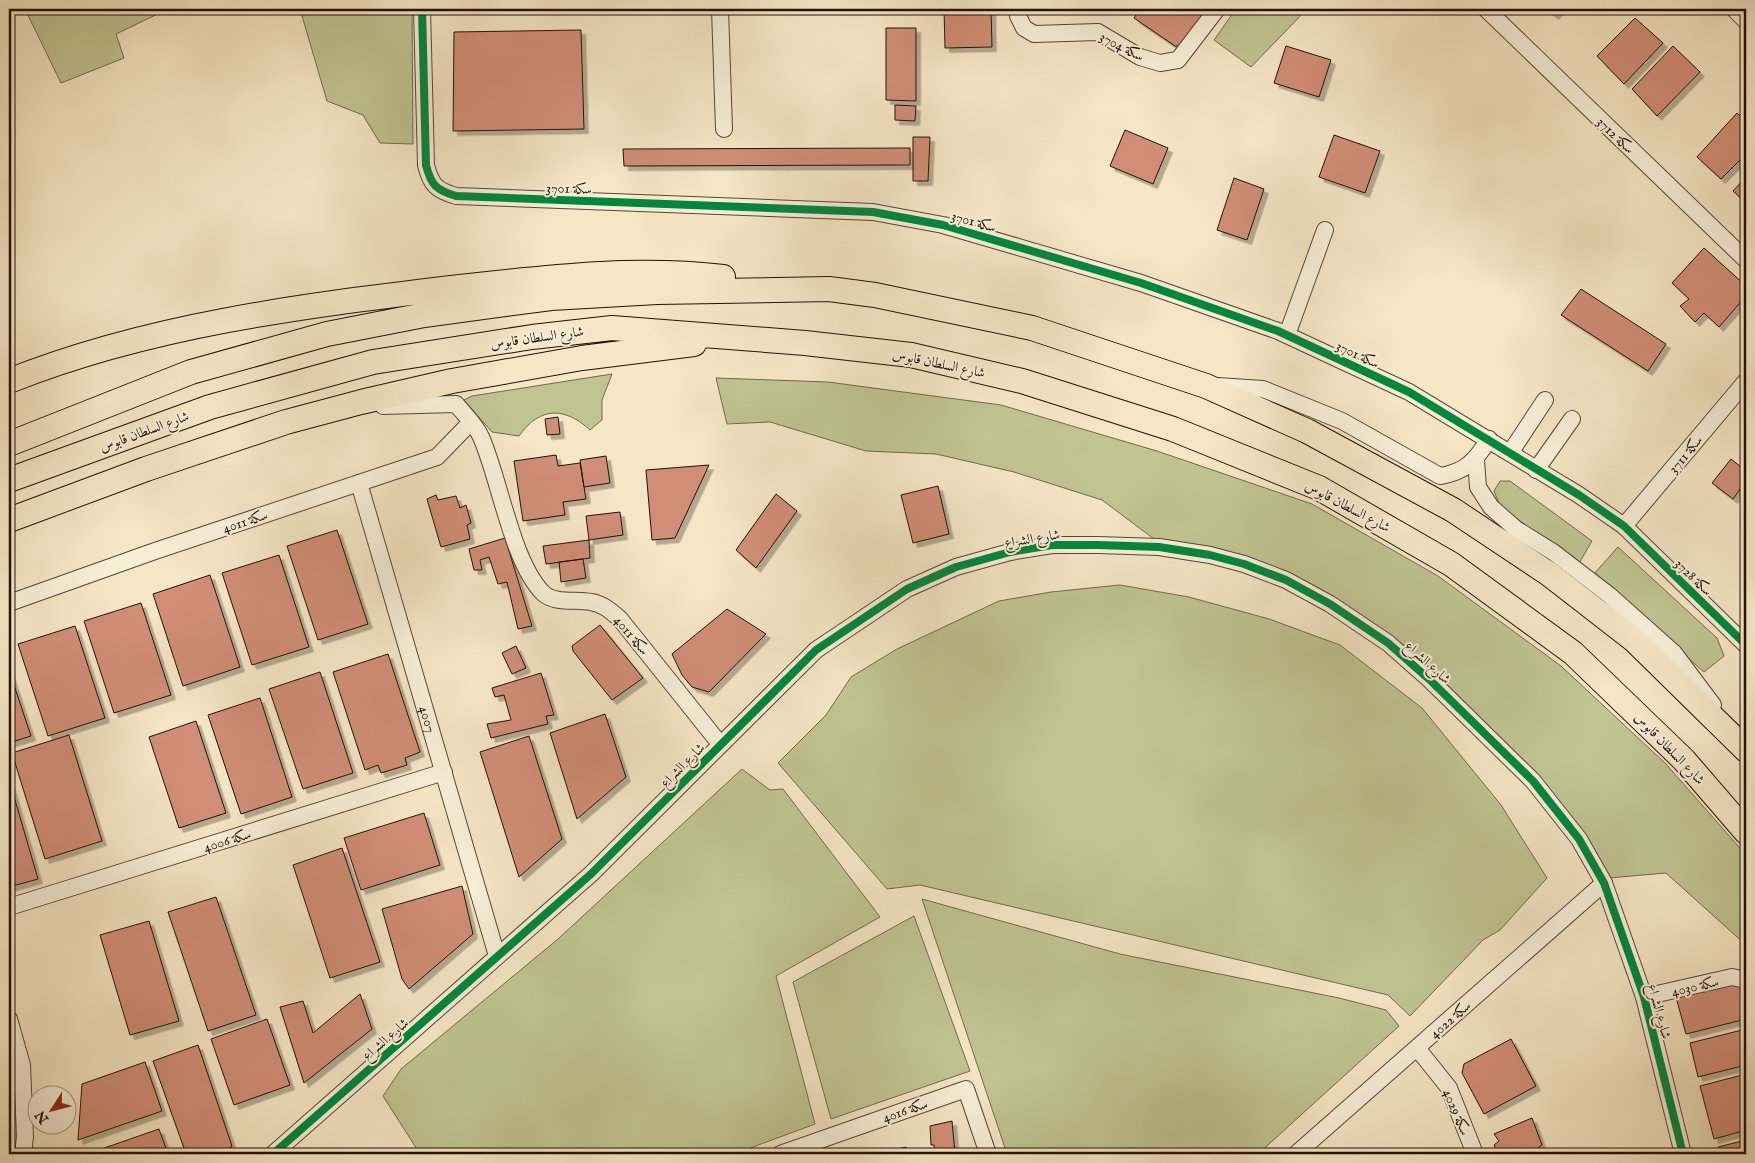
<svg xmlns="http://www.w3.org/2000/svg" width="1755" height="1163" viewBox="0 0 1755 1163" font-family="'IM FELL English',Amiri,serif">
	<defs>
		<filter id="shadow"><feDropShadow dx="4.5" dy="4.5" stdDeviation="0" flood-color="#0004"/></filter>
	</defs>
	<rect width="100%" height="100%" fill="#f5e6c5"/>
	<filter id="stains"><feTurbulence type="fractalNoise" baseFrequency=".004" numOctaves="4"/><feColorMatrix values="0 0 0 0 .2 0 0 0 0 .09 0 0 0 0 .02 0 0 0 .5 -.17"/></filter>
	<radialGradient id="worn" r=".72"><stop offset=".6" stop-color="#630" stop-opacity="0"/><stop offset="1" stop-color="#630" stop-opacity=".3"/></radialGradient>
	<path fill="#c0c492" stroke="#726a4c" d="M 25,9 L 168,9 L 116,34 L 124,58 L 61,83 Z
		M 300,9 L 412,9 L 413,144 L 380,143 L 363,115 L 327,101 Z
		M 1236,9 L 1307,9 L 1251,67 L 1214,40 Z
		M 612,374 L 602,400 L 602,420 L 590,430 C 565,407 540,406 519,436 L 492,432 L 464,400 L 472,396 Z
		M 716,378 L 828,382 L 1001,405 L 1157,451 L 1312,504 L 1438,576 L 1561,666 L 1665,763 L 1746,855 L 1746,945 L 1666,873 L 1608,878 L 1583,836 L 1333,599 L 1158,542 L 1102,500 L 1014,472 L 936,454 L 866,451 L 770,422 L 727,424 Z
		M 1500,481 L 1510,481 L 1592,541 L 1578,565 L 1500,506 L 1494,491 Z
		M 1618,547 L 1717,638 L 1724,656 L 1704,672 L 1593,575 Z
		M 1120,585 L 1189,597 L 1269,619 L 1340,645 L 1422,708 L 1501,805 L 1547,878 L 1500,930 L 1483,940 L 1410,1016 L 1388,995 L 920,885 L 887,889 L 778,763 L 826,715 L 851,677 L 897,649 L 999,601 L 1051,592 Z
		M 742,769 L 770,790 L 783,789 L 880,917 L 776,976 L 815,1124 L 734,1154 L 420,1154 L 383,1096 L 401,1069 L 558,939 Z
		M 922,899 L 1120,954 L 1339,998 L 1386,1010 L 1399,1026 L 1258,1154 L 1007,1154 Z
		M 914,916 L 970,1071 L 831,1119 L 793,982 Z"/>
	<path fill="#d08d77" stroke="#231107" filter="url(#shadow)" d="M 944,9 L 991,9 L 992,47 L 945,48 Z
		M 1140,9 L 1208,9 L 1181,46 L 1175,46 L 1134,18 Z
		M 1547,9 L 1560,9 L 1554,15 Z
		M 1635,18 L 1663,43 L 1624,84 L 1597,56 Z
		M 886,28 L 916,28 L 916,101 L 886,100 Z
		M 581,30 L 584,129 L 453,131 L 454,32 Z
		M 1286,46 L 1331,60 L 1319,97 L 1274,83 Z
		M 1673,46 L 1700,72 L 1657,116 L 1632,89 Z
		M 895,105 L 916,106 L 915,121 L 895,120 Z
		M 1737,113 L 1746,122 L 1746,154 L 1721,179 L 1697,157 Z
		M 1125,130 L 1168,148 L 1153,184 L 1110,166 Z
		M 1334,135 L 1380,151 L 1365,193 L 1319,177 Z
		M 913,137 L 930,137 L 928,181 L 913,181 Z
		M 910,148 L 910,165 L 624,166 L 623,149 Z
		M 1746,177 L 1746,203 L 1733,191 Z
		M 1234,178 L 1264,189 L 1247,240 L 1217,230 Z
		M 1704,248 L 1746,286 L 1746,296 L 1719,327 L 1704,313 L 1695,322 L 1680,306 L 1689,299 L 1672,283 Z
		M 1581,289 L 1666,344 L 1648,371 L 1561,315 Z
		M 558,417 L 560,434 L 547,435 L 545,419 Z
		M 556,455 L 558,466 L 580,463 L 586,499 L 563,502 L 565,515 L 523,521 L 514,461 Z
		M 606,456 L 610,483 L 584,487 L 580,460 Z
		M 1731,459 L 1746,471 L 1746,481 L 1733,499 L 1712,483 Z
		M 709,465 L 675,538 L 652,540 L 646,470 Z
		M 938,486 L 949,534 L 913,543 L 901,495 Z
		M 776,494 L 797,511 L 756,568 L 736,550 Z
		M 436,495 L 438,500 L 456,496 L 460,508 L 466,505 L 471,523 L 467,525 L 470,539 L 441,547 L 427,499 Z
		M 620,512 L 623,535 L 589,540 L 586,516 Z
		M 337,530 L 368,624 L 318,640 L 287,546 Z
		M 505,538 L 532,626 L 518,629 L 507,582 L 498,584 L 489,557 L 480,560 L 482,570 L 474,570 L 469,549 Z
		M 589,540 L 590,558 L 546,564 L 543,546 Z
		M 279,555 L 309,647 L 252,665 L 222,573 Z
		M 583,559 L 586,578 L 561,582 L 559,562 Z
		M 210,575 L 240,667 L 183,686 L 153,594 Z
		M 141,603 L 171,695 L 114,713 L 84,621 Z
		M 727,609 L 766,634 L 709,692 L 692,687 L 682,675 L 672,654 Z
		M 600,625 L 643,678 L 612,700 L 573,651 L 572,646 Z
		M 75,626 L 105,718 L 48,736 L 18,644 Z
		M 516,646 L 526,668 L 512,674 L 502,653 Z
		M 388,654 L 420,752 L 405,758 L 407,765 L 381,773 L 378,765 L 365,770 L 333,672 Z
		M 9,670 L 31,736 L 9,743 Z
		M 320,672 L 353,773 L 303,789 L 269,689 Z
		M 541,673 L 554,715 L 546,716 L 548,724 L 491,738 L 487,724 L 511,720 L 504,695 L 495,697 L 492,688 Z
		M 260,698 L 292,797 L 241,814 L 208,715 Z
		M 605,714 L 626,777 L 577,819 L 550,733 Z
		M 196,721 L 226,813 L 179,828 L 149,737 Z
		M 69,735 L 102,841 L 45,859 L 12,753 Z
		M 529,736 L 562,839 L 519,877 L 480,752 Z
		M 9,786 L 11,786 L 38,879 L 9,887 Z
		M 424,813 L 440,865 L 361,890 L 344,838 Z
		M 342,848 L 380,962 L 330,978 L 293,865 Z
		M 462,886 L 473,934 L 409,989 L 402,979 L 382,909 Z
		M 216,897 L 256,1015 L 208,1031 L 168,912 Z
		M 149,921 L 179,1021 L 130,1035 L 100,935 Z
		M 1739,981 L 1746,993 L 1746,1019 L 1686,1034 L 1676,997 Z
		M 360,994 L 372,1029 L 304,1083 L 280,1007 L 303,1001 L 313,1033 Z
		M 267,1019 L 290,1085 L 234,1105 L 211,1039 Z
		M 1746,1029 L 1746,1065 L 1698,1077 L 1690,1043 Z
		M 1511,1039 L 1536,1086 L 1484,1114 L 1462,1073 L 1464,1064 Z
		M 198,1045 L 232,1146 L 222,1154 L 186,1154 L 153,1061 Z
		M 145,1062 L 162,1111 L 78,1140 L 82,1084 Z
		M 1746,1074 L 1746,1130 L 1714,1139 L 1700,1086 Z
		M 1532,1118 L 1542,1145 L 1530,1154 L 1498,1154 L 1494,1145 L 1499,1141 L 1494,1134 Z
		M 952,1121 L 955,1154 L 935,1154 L 934,1145 L 931,1145 L 930,1126 Z
		M 159,1129 L 168,1154 L 87,1154 Z
		M 1746,1140 L 1746,1154 L 1720,1154 L 1718,1147 Z
		M 906,1147 L 909,1154 L 889,1154 L 890,1151 Z"/>
	<g fill="none" stroke-linecap="round" stroke-linejoin="round">
		<g stroke="#584636" stroke-width="18">
			<g id="minor">
				<path d="M 422,9 L 426,165 C 431,185 436,190 456,196 L 873,212 L 943,225 L 1141,283 L 1278,331 L 1409,392 L 1579,495 L 1624,526 L 1746,645"/>
				<path d="M 720,9 L 724,129"/>
				<path d="M 1018,9 L 1018,16 L 1024,28 L 1034,34 L 1098,32 L 1140,57 L 1160,63 L 1178,60 L 1217,9"/>
				<path d="M 1486,9 L 1746,260"/>
				<path d="M 1734,9 L 1746,21"/>
				<path d="M 1287,335 L 1325,230"/>
				<path d="M 1217,386 L 1263,389 L 1342,421 L 1440,476 C 1466,472 1476,460 1489,439"/>
				<path d="M 383,406 L 456,404 C 464,414 476,425 481,437 C 500,480 512,562 543,593 C 554,604 577,599 591,602 C 603,604 611,611 620,619 L 720,744"/>
				<path d="M 1510,453 L 1545,400"/>
				<path d="M 1476,460 L 1478,487 L 1491,507 L 1516,529 L 1553,552 L 1609,595 L 1674,653 L 1713,705"/>
				<path d="M 1536,470 L 1572,419"/>
				<path id="s1" d="M 359,483 L 497,956"/>
				<path d="M 1624,526 L 1746,381"/>
				<path d="M 9,603 L 155,551 L 437,457 L 471,422"/>
				<path d="M 9,907 L 444,772"/>
				<path d="M 1644,997 L 1732,977 L 1746,980"/>
				<path d="M 9,1019 L 22,1065 L 25,1137 L 23,1154"/>
				<path d="M 1417,1048 L 1449,1088 L 1475,1154"/>
				<path d="M 273,1154 L 591,874 L 816,650 L 907,589 L 956,567 L 1010,552 L 1052,545 L 1098,545 L 1159,547 L 1210,555 L 1244,564 L 1286,580 L 1330,604 L 1388,643 L 1430,680 L 1533,781 L 1579,839 L 1604,883 L 1644,997 L 1683,1154"/>
				<path d="M 780,1154 L 966,1089 L 988,1154"/>
				<path d="M 1296,1154 L 1604,883"/>
			</g>
		</g>
		<g stroke="#231107" stroke-width="26">
			<path id="highway" d="M 9,381 C 149,325 302,306 451,288 C 540,278 634,266 723,277
				M 9,444 L 191,372 L 327,334 L 424,315 L 551,298 L 657,292 L 829,289 L 875,295 L 1032,328 L 1206,386 L 1307,431 L 1453,510 L 1549,574 L 1634,640 L 1746,750
				M 9,480 L 210,407 L 373,362 L 532,337 L 612,328 L 805,343 L 911,355 L 1022,381 L 1173,429 L 1319,488 L 1451,564 L 1573,653 L 1684,760 L 1746,832
				M 9,520 L 146,469 L 286,422 L 361,402 L 452,381 L 582,358 L 694,344"/>
		</g>
		<use href="#minor" stroke="#f8efd9" stroke-width="16"/>
		<use href="#highway" stroke="#f5e6c5" stroke-width="24"/>
		<g stroke="#f8efd9" stroke-width="11">
			<path id="cycleway" d="M 422,9 L 426,165 C 431,185 436,190 456,196 L 873,212 L 943,225 L 1141,283 L 1278,331 L 1409,392 L 1579,495 L 1624,526 L 1746,645
				M 273,1154 L 591,874 L 816,650 L 907,589 L 956,567 L 1010,552 L 1052,545 L 1098,545 L 1159,547 L 1210,555 L 1244,564 L 1286,580 L 1330,604 L 1388,643 L 1430,680 L 1533,781 L 1579,839 L 1604,883 L 1644,997 L 1683,1154"/>
		</g>
		<use href="#cycleway" stroke="#00873e" stroke-width="8"/>
	</g>
	<g text-anchor="middle" stroke-width="4" stroke-linejoin="round" paint-order="stroke">
		<g font-size="14" fill="#231107" stroke="#f8efd9">
			<text transform="translate(1122 46) rotate(27)" y="5">سكة 3704</text>
			<text transform="translate(1616 135) rotate(44)" y="5">سكة 3712</text>
			<text transform="translate(569 188) rotate(2)" y="5">سكة 3701</text>
			<text transform="translate(974 221) rotate(16)" y="5">سكة 3701</text>
			<text transform="translate(537 337) rotate(-8)" y="5">شارع السلطان قابوس</text>
			<text transform="translate(1358 354) rotate(25)" y="5">سكة 3701</text>
			<text transform="translate(939 363) rotate(12)" y="5">شارع السلطان قابوس</text>
			<text transform="translate(144 431) rotate(-20)" y="5">شارع السلطان قابوس</text>
			<text transform="translate(1685 454) rotate(-50)" y="5">سكة 3711</text>
			<text transform="translate(1348 506) rotate(28)" y="5">شارع السلطان قابوس</text>
			<text transform="translate(245 521) rotate(-18)" y="5">سكة 4011</text>
			<text transform="translate(1032 538) rotate(-9)" y="5">شارع الشراع</text>
			<text transform="translate(1694 577) rotate(44)" y="5">سكة 3728</text>
			<text transform="translate(632 635) rotate(50)" y="5">سكة 4011</text>
			<text transform="translate(1428 662) rotate(42)" y="5">شارع الشراع</text>
			<text dy="5" stroke="none"><textPath href="#s1" startOffset="246">4007</textPath></text>
			<text transform="translate(1670 748) rotate(46)" y="5">شارع السلطان قابوس</text>
			<text transform="translate(682 765) rotate(-45)" y="5">شارع الشراع</text>
			<text transform="translate(227 840) rotate(-17)" y="5">سكة 4006</text>
			<text transform="translate(1695 986) rotate(-13)" y="5">سكة 4030</text>
			<text transform="translate(1660 1011) rotate(75)" y="5">شارع الشراع</text>
			<text transform="translate(1450 1019) rotate(-41)" y="5">سكة 4022</text>
			<text transform="translate(385 1039) rotate(-41)" y="5">شارع الشراع</text>
			<text transform="translate(905 1110) rotate(-19)" y="5">سكة 4016</text>
			<text transform="translate(1457 1112) rotate(67)" y="5">سكة 4029</text>
		</g>
	</g>
	<rect width="1755" height="1163" fill="none" stroke="#f5e6c5" stroke-width="30"/>
	<rect x="10" y="10" width="1735" height="1143" fill="none" stroke="#231107" stroke-width="2.5"/>
	<rect x="15" y="15" width="1725" height="1133" fill="none" stroke="#231107"/>
	<g transform="translate(52 1110) rotate(234)"><circle r="24" fill="#f8efd9" stroke="#a39685"/>
	<path d="M0-4L9 19L0 12L-9 19Z" fill="#8f2418"/>
	<text y="-8" font-size="14" font-weight="bold" text-anchor="middle" fill="#231107">N</text>
	</g>
	<rect width="100%" height="100%" filter="url(#stains)"/>
	<rect width="100%" height="100%" fill="url(#worn)"/>
</svg>
